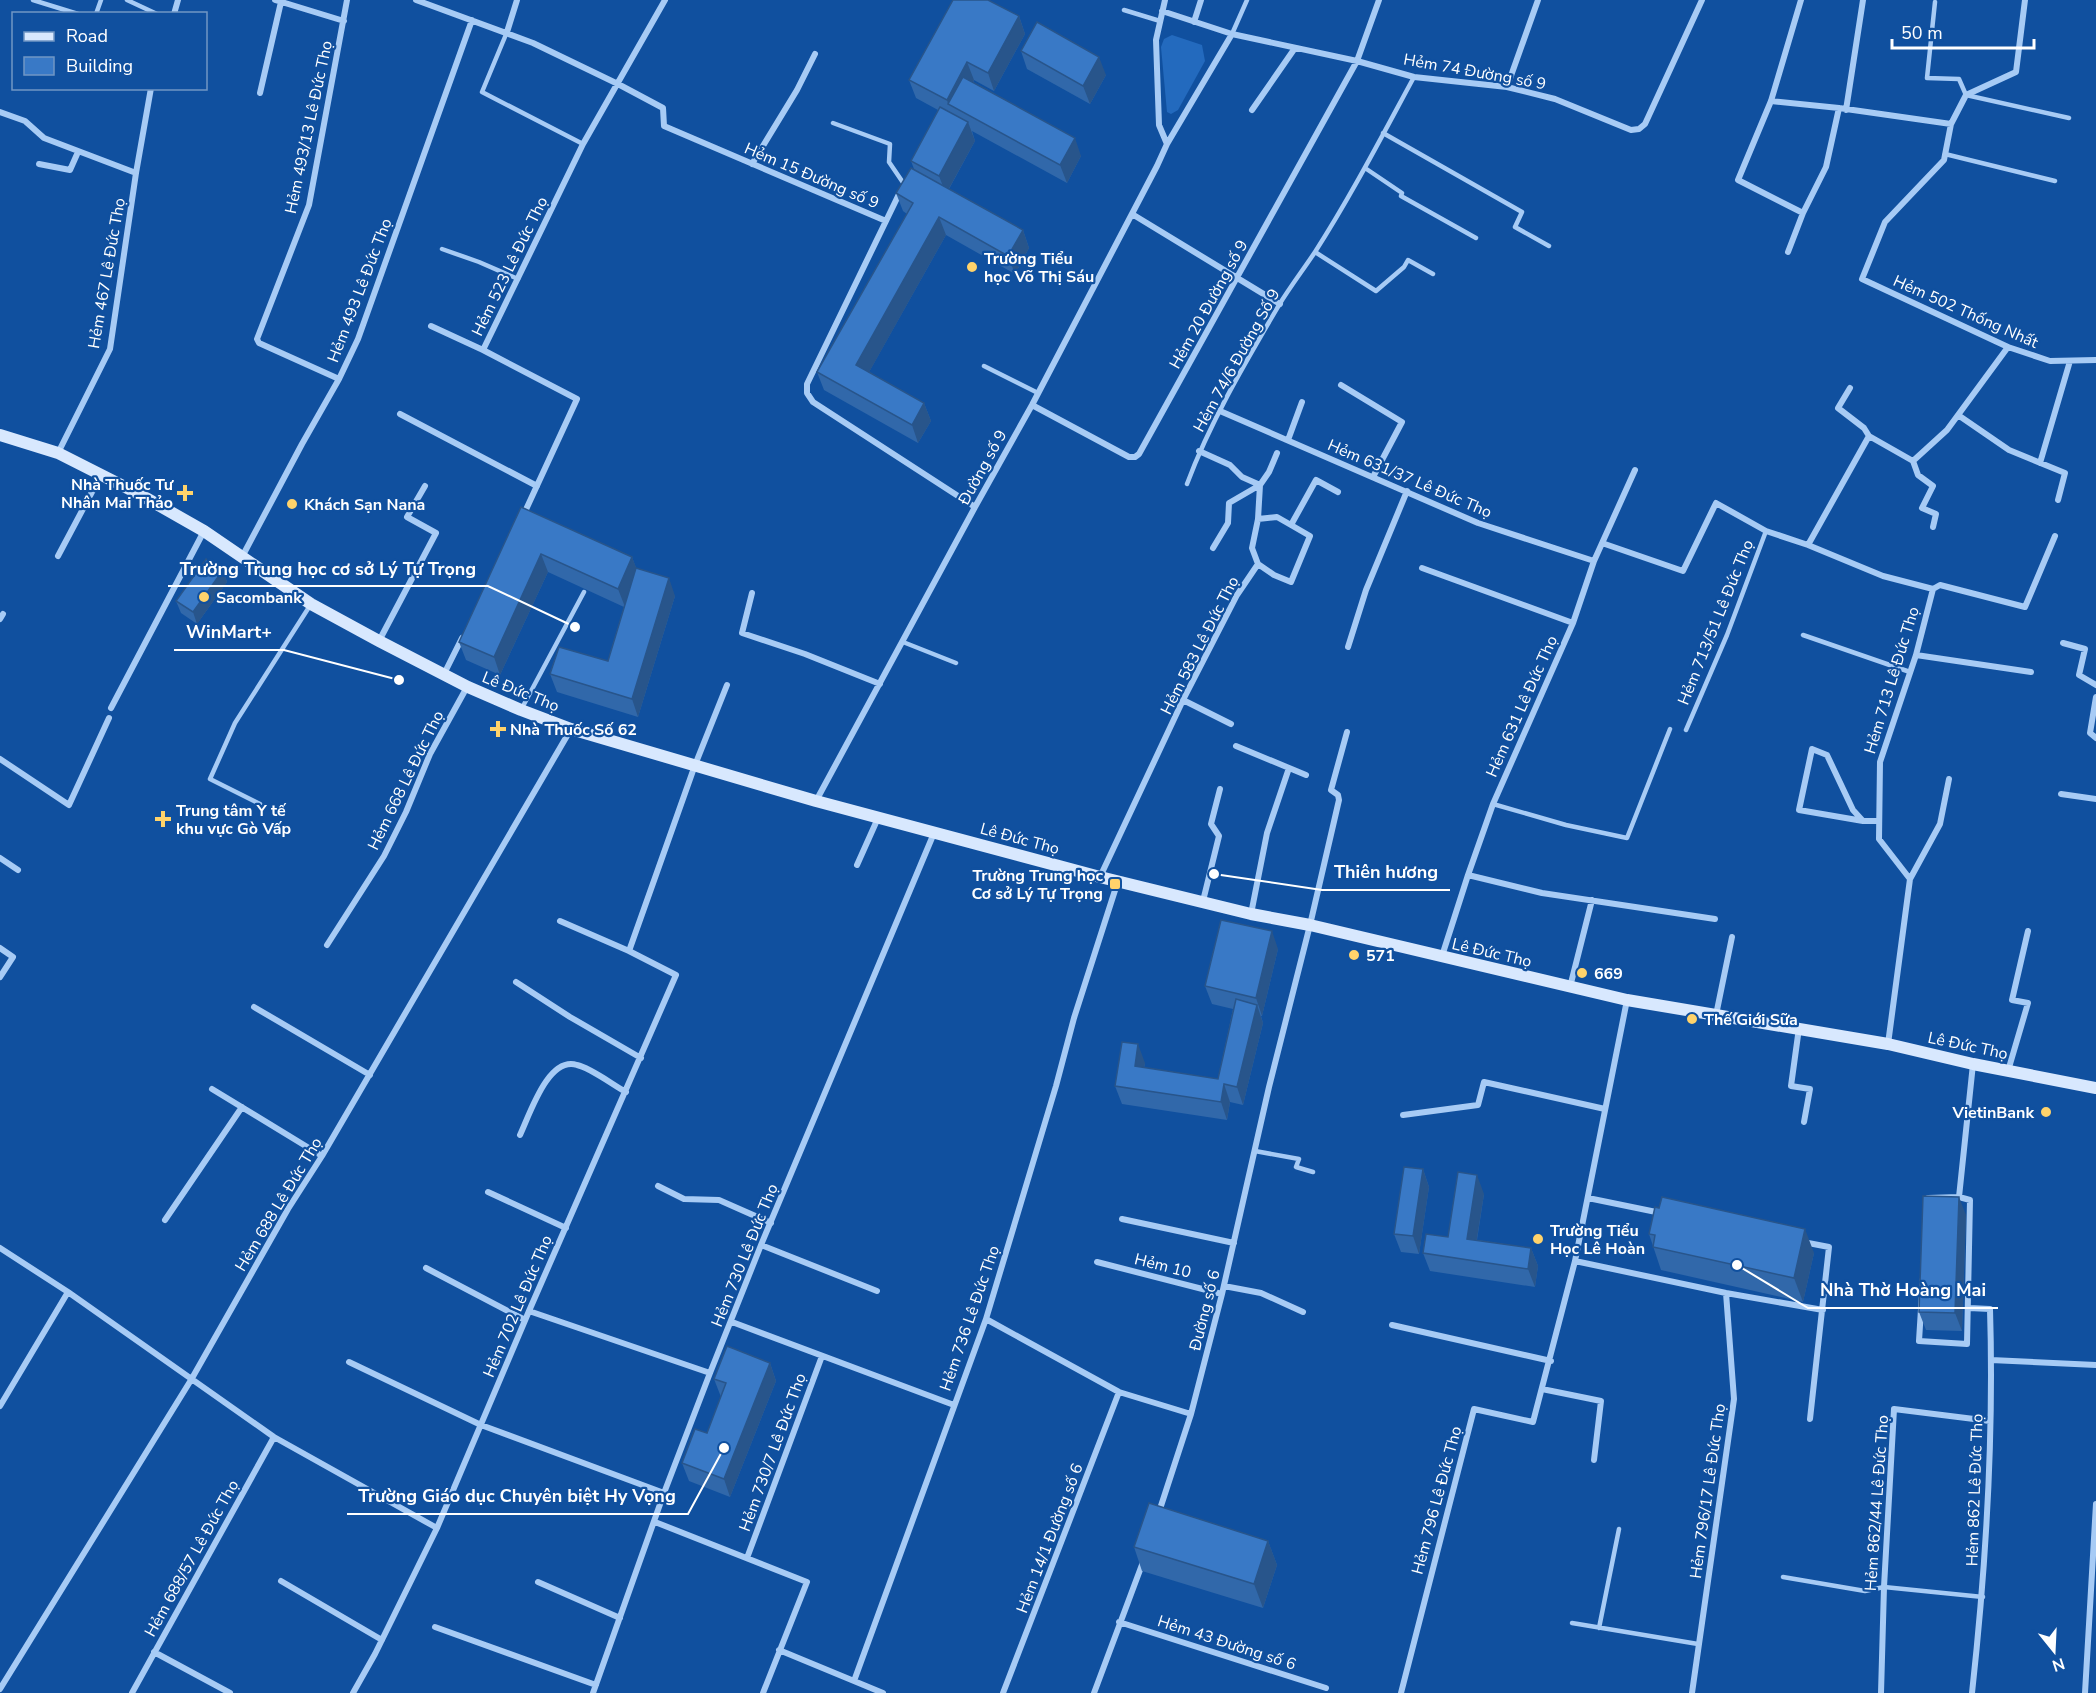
<svg xmlns="http://www.w3.org/2000/svg" width="2096" height="1693" viewBox="0 0 2096 1693" font-family="'Nunito Sans',sans-serif">
	<rect width="100%" height="100%" fill="#10509f"/>
	<path fill="#236abe" d="M 1172,35 L 1202,45 L 1205,61 L 1178,110 L 1171,114 L 1167,112 L 1161,47 L 1164,39 Z"/>
	<g fill="none" stroke-linecap="round" stroke-linejoin="round">
		<path stroke="#a7cbf5" stroke-width="4.5" d="M 33,0 L 78,14
			M 127,0 L 157,14
			M 1935,2 L 1927,78 L 1959,79 L 1966,95 L 2069,118
			M 1124,10 L 1160,21
			M 96,14 L 101,0
			M 507,32 L 482,92 L 583,144
			M 1232,34 L 1247,0
			M 833,123 L 890,144 L 889,162 L 904,184
			M 1383,133 L 1522,212 L 1515,227 L 1549,246
			M 1945,154 L 2055,181
			M 1365,168 L 1402,193 L 1401,196 L 1476,238
			M 442,249 L 479,262 L 518,279
			M 1315,252 L 1376,291 L 1404,267 L 1408,260 L 1433,274
			M 984,366 L 1038,393
			M 1187,484 C 1210,422 1245,363 1279,305 C 1290,287 1303,270 1315,252 C 1351,196 1382,136 1414,77
			M 1803,635 L 1910,672
			M 903,642 L 956,663
			M 522,708 L 584,592
			M 1686,730 L 1727,635 L 1766,531
			M 260,804 L 210,779 L 235,723 L 311,604
			M 1493,804 L 1566,825 L 1627,838 L 1670,729
			M 1255,1151 L 1299,1159 L 1296,1167 L 1313,1172
			M 1783,1577 L 1865,1591 L 1884,1587 L 1983,1597
			M 1572,1623 L 1698,1644
			M 1599,1628 L 1619,1529"/>
		<path stroke="#a7cbf5" stroke-width="6" d="M 275,0 L 344,21
			M 416,0 L 533,43 L 618,84 L 663,108 L 664,126 L 886,221 L 807,384 L 807,393 L 813,402 L 975,507
			M 1801,0 L 1771,101 L 1738,180 L 1803,213
			M 2025,0 L 2016,72 L 1966,95 L 1951,124 L 1944,160 L 1885,222 L 1862,279 L 2008,347 L 2050,361 L 2096,360
			M 1162,11 L 1232,34 L 1167,144
			M 174,14 L 178,0
			M 1194,22 L 1201,0
			M 507,32 L 517,0
			M 1232,34 L 1357,61 L 1414,77 L 1507,87 L 1555,99 L 1631,130 L 1639,129 L 1645,124 L 1702,0
			M 1507,87 L 1538,0
			M 260,93 L 281,2
			M 1771,101 L 1839,108 L 1951,124
			M 1252,110 L 1295,48
			M 1846,110 L 1863,0
			M 0,112 L 25,121 L 44,138 L 136,173
			M 39,164 L 70,170 L 78,152
			M 752,164 L 797,90 L 815,54
			M 1132,214 L 1280,304
			M 886,221 L 900,192
			M 1788,252 L 1803,213 L 1826,167 L 1839,108
			M 431,326 L 483,350
			M 339,379 L 259,343 L 257,339 L 309,205 L 347,0
			M 1341,385 L 1402,422 L 1373,477
			M 1850,388 L 1838,408 L 1864,428 L 1869,436
			M 1032,405 L 1129,457 L 1135,457 L 1139,454 L 1357,61 L 1379,0
			M 1220,411 L 1478,523 L 1594,561
			M 400,414 L 537,486
			M 1958,415 L 2009,450 L 2065,473 L 2058,500
			M 1288,440 L 1302,402
			M 58,453 L 110,349 L 136,173 L 151,88
			M 1913,461 L 1918,475 L 1933,486 L 1922,508 L 1936,514 L 1933,527
			M 2040,463 L 2070,361
			M 523,516 L 577,399 L 483,350 L 583,144 L 665,0
			M 1258,519 L 1277,517 L 1291,525 L 1316,480 L 1338,492
			M 1602,543 L 1683,571 L 1716,503 L 1766,531 L 1808,545
			M 1213,548 L 1228,523 L 1229,503 L 1260,485 L 1269,472 L 1277,453
			M 58,556 L 101,475
			M 242,557 L 302,444 L 339,379 L 358,339 L 472,20
			M 1258,564 L 1274,575 L 1291,582 L 1310,536 L 1291,525
			M 1422,568 L 1573,623
			M 1933,589 L 1940,585 L 2025,607 L 2055,536
			M 752,593 L 742,633 L 805,654 L 880,684
			M 0,619 L 3,614
			M 379,641 L 436,533 L 407,517 L 425,486
			M 2063,643 L 2085,649 L 2079,675 L 2096,685
			M 1348,647 L 1366,590 L 1407,491
			M 1916,655 L 2031,672
			M 444,674 L 462,638
			M 2096,697 L 2090,733 L 2096,738
			M 1183,700 L 1231,724
			M 111,708 L 204,531
			M 1236,746 L 1306,775
			M 0,759 L 69,805 L 109,718
			M 2061,794 L 2096,799
			M 816,801 L 975,507 L 1032,405 L 1157,166 L 1167,144 L 1159,125 L 1156,40 L 1165,0
			M 1863,821 L 1799,810 L 1812,749 L 1827,755 L 1853,810 L 1863,821 L 1879,821
			M 0,858 L 18,870
			M 857,865 L 878,818
			M 1468,875 L 1542,893 L 1715,919
			M 1100,877 L 1183,700 L 1237,595 L 1258,564 L 1252,548 L 1258,519 L 1260,485 L 1242,477 L 1230,465 L 1199,451
			M 1910,879 L 1940,824 L 1949,779
			M 1203,901 L 1219,836 L 1211,824 L 1220,789
			M 1251,914 L 1267,833 L 1289,768
			M 560,921 L 629,951
			M 327,945 L 384,856 L 406,812 L 430,754 L 467,687
			M 0,948 L 13,957 L 0,977
			M 1442,956 L 1468,875 L 1493,804 L 1573,623 L 1594,561 L 1635,470
			M 516,982 L 570,1017 L 641,1058
			M 1570,987 L 1592,900
			M 254,1007 L 370,1075
			M 1716,1015 L 1732,937
			M 1799,1028 L 1791,1086 L 1810,1089 L 1804,1122
			M 1888,1044 L 1910,879 L 1879,839 L 1880,762 L 1916,655 L 1933,589 L 1883,576 L 1808,545 L 1869,436 L 1913,461 L 1947,430 L 2008,347
			M 2008,1071 L 2028,1003 L 2012,1000 L 2028,931
			M 212,1089 L 322,1156
			M 1403,1115 L 1478,1105 L 1484,1082 L 1605,1109
			M 520,1135 C 530,1114 548,1056 577,1065 C 591,1068 613,1085 626,1092
			M 658,1186 L 684,1199 L 719,1200 L 771,1223
			M 488,1192 L 566,1228
			M 1959,1197 L 1970,1200 L 1967,1344 L 1919,1341 L 1928,1198 Z
			M 1959,1197 L 1973,1064
			M 1588,1198 L 1661,1213
			M 1122,1219 L 1234,1243
			M 165,1220 L 242,1107
			M 1803,1242 L 1829,1247 L 1810,1419
			M 761,1245 L 877,1291
			M 0,1248 L 68,1292 L 274,1437 L 437,1528
			M 1575,1261 L 1726,1293 L 1823,1310
			M 1097,1262 L 1222,1294
			M 426,1268 L 525,1320
			M 1224,1286 L 1261,1293 L 1303,1312
			M 1969,1308 L 1990,1309 C 1994,1437 1986,1566 1972,1693
			M 529,1311 L 710,1373
			M 986,1319 L 1119,1392 L 1191,1414
			M 732,1322 L 954,1405
			M 1392,1325 L 1551,1361
			M 1991,1360 L 2096,1365
			M 349,1362 L 481,1425 L 664,1493
			M 1542,1389 L 1601,1401 L 1594,1460
			M 0,1406 L 68,1292
			M 1158,1515 L 1191,1414 L 1222,1294 L 1269,1087 L 1310,925 L 1339,800 L 1338,795 L 1331,790 L 1347,732
			M 655,1522 L 807,1582 L 763,1693
			M 747,1558 L 822,1356
			M 281,1581 L 382,1640
			M 538,1582 L 620,1618
			M 1119,1622 L 1326,1688
			M 435,1627 L 596,1685
			M 779,1650 L 854,1681 L 986,1319 L 1056,1086 L 1074,1018 L 1118,881
			M 154,1652 L 230,1693
			M 854,1681 L 883,1693
			M 0,1689 L 191,1380 L 288,1209 L 322,1156 L 571,729
			M 132,1693 L 274,1437
			M 353,1693 L 375,1654 L 437,1528 L 529,1311 L 676,975 L 629,951 L 695,765 L 727,685
			M 593,1693 L 664,1493 L 710,1373 L 761,1245 L 934,833
			M 1003,1693 L 1119,1392
			M 1094,1693 L 1143,1562
			M 1401,1693 L 1474,1409 L 1533,1422 L 1575,1261 L 1627,1000
			M 1692,1693 L 1734,1399 L 1726,1293
			M 1881,1693 L 1884,1587 L 1894,1409 L 1990,1421
			M 2085,1693 L 2096,1504"/>
		<path stroke="#d8e8fe" stroke-width="12" d="M 0,435 L 58,453 L 139,494 L 204,531 L 311,604 L 379,641 L 468,687 L 521,710 L 571,729 L 816,801 L 1100,877 L 1251,914 L 1310,925 L 1627,1000 L 1888,1044 L 1973,1064 L 2096,1088"/>
	</g>
	<path fill="#3168aa" d="M 1019,16 L 1025,34 L 994,91 L 974,80 L 973,83 L 1081,156 L 1067,183 L 972,131 L 975,141 L 949,189 L 1023,230 L 1029,248 L 1015,274 L 946,235 L 869,372 L 924,403 L 931,421 L 918,443 L 824,390 L 817,372 L 907,214 L 903,211 L 896,193 L 914,169 L 911,161 L 938,110 L 916,98 L 909,80 Z
		M 1021,51 L 1106,75 L 1090,104 L 1027,69 Z
		M 521,507 L 632,557 L 636,568 L 675,596 L 638,717 L 557,692 L 550,674 L 608,661 L 624,607 L 548,572 L 500,675 L 466,660 L 459,642 Z
		M 223,570 L 227,582 L 197,624 L 181,613 L 176,601 Z
		M 1278,949 L 1262,1016 L 1261,1016 L 1263,1023 L 1243,1105 L 1230,1102 L 1227,1120 L 1122,1104 L 1115,1086 L 1145,1063 L 1144,1068 L 1218,1079 L 1233,1009 L 1212,1004 L 1205,986 Z
		M 1423,1169 L 1429,1187 L 1419,1254 L 1401,1252 L 1394,1234 Z
		M 1484,1194 L 1477,1240 L 1531,1248 L 1538,1266 L 1535,1287 L 1430,1271 L 1423,1253 L 1448,1237 Z
		M 1966,1215 L 1962,1331 L 1926,1330 L 1919,1312 Z
		M 1649,1234 L 1814,1253 L 1803,1302 L 1661,1270 Z
		M 770,1363 L 776,1381 L 730,1497 L 689,1481 L 682,1463 L 707,1433 L 721,1397 L 714,1379 Z
		M 1268,1541 L 1277,1565 L 1263,1608 L 1142,1571 L 1134,1547 Z"/>
	<path fill="#28558b" d="M 1019,16 L 1025,34 L 994,91 L 988,73 Z
		M 1099,57 L 1106,75 L 1090,104 L 1083,86 Z
		M 967,62 L 974,80 L 958,109 L 948,104 L 947,100 Z
		M 968,122 L 975,141 L 946,194 L 939,176 Z
		M 1075,138 L 1081,156 L 1067,183 L 1060,165 Z
		M 939,217 L 946,235 L 863,383 L 856,365 Z
		M 1023,230 L 1029,248 L 1015,274 L 1008,256 Z
		M 924,403 L 931,421 L 918,443 L 912,425 Z
		M 541,554 L 548,572 L 500,675 L 494,657 Z
		M 632,557 L 639,575 L 625,607 L 618,589 Z
		M 223,570 L 227,582 L 197,624 L 193,612 Z
		M 669,578 L 675,596 L 638,717 L 632,699 Z
		M 1272,931 L 1278,949 L 1262,1016 L 1256,998 Z
		M 1257,1005 L 1263,1023 L 1243,1105 L 1237,1087 Z
		M 1138,1044 L 1145,1063 L 1141,1084 L 1135,1066 Z
		M 1224,1084 L 1230,1102 L 1227,1120 L 1221,1102 Z
		M 1423,1169 L 1429,1187 L 1419,1254 L 1413,1236 Z
		M 1477,1175 L 1484,1194 L 1474,1257 L 1467,1239 Z
		M 1959,1197 L 1966,1215 L 1962,1331 L 1955,1313 Z
		M 1805,1229 L 1814,1253 L 1803,1302 L 1794,1278 Z
		M 1531,1248 L 1538,1266 L 1535,1287 L 1528,1269 Z
		M 770,1363 L 776,1381 L 730,1497 L 724,1479 Z
		M 1268,1541 L 1277,1565 L 1263,1608 L 1254,1584 Z"/>
	<path fill="#3979c6" stroke="#28558b" stroke-width="1.5" d="M 953,0 L 988,0 L 1019,16 L 988,73 L 967,62 L 947,100 L 909,80 Z
		M 1037,22 L 1099,57 L 1083,86 L 1021,51 Z
		M 963,77 L 1075,138 L 1060,165 L 948,104 Z
		M 940,107 L 968,122 L 939,176 L 911,161 Z
		M 911,168 L 1023,230 L 1008,256 L 939,217 L 856,365 L 924,403 L 912,425 L 817,372 L 913,203 L 896,193 Z
		M 521,507 L 632,557 L 618,589 L 541,554 L 494,657 L 459,642 Z
		M 206,559 L 223,570 L 193,612 L 176,601 Z
		M 636,568 L 669,578 L 632,699 L 550,674 L 559,647 L 608,661 Z
		M 1221,920 L 1272,931 L 1256,998 L 1205,986 Z
		M 1236,999 L 1257,1005 L 1237,1087 L 1224,1084 L 1221,1102 L 1115,1086 L 1122,1042 L 1138,1044 L 1135,1066 L 1218,1079 Z
		M 1404,1167 L 1423,1169 L 1413,1236 L 1394,1234 Z
		M 1458,1172 L 1477,1175 L 1467,1239 L 1531,1248 L 1528,1269 L 1423,1253 L 1426,1234 L 1448,1237 Z
		M 1923,1196 L 1959,1197 L 1955,1313 L 1919,1312 Z
		M 1662,1197 L 1805,1229 L 1794,1278 L 1653,1247 L 1655,1235 L 1649,1234 L 1655,1207 L 1659,1208 Z
		M 727,1346 L 770,1363 L 724,1479 L 682,1463 L 695,1429 L 707,1433 L 726,1383 L 714,1379 Z
		M 1149,1503 L 1268,1541 L 1254,1584 L 1134,1547 Z"/>
	<g fill="#ffd36b" stroke="#10509f" stroke-width="2">
		<circle cx="972" cy="267" r="6"/>
		<path d="M182 484h6v6h6v6h-6v6h-6v-6h-6v-6h6z"/>
		<circle cx="292" cy="504" r="6"/>
		<circle cx="204" cy="597" r="6"/>
		<path d="M495 720h6v6h6v6h-6v6h-6v-6h-6v-6h6z"/>
		<path d="M160 810h6v6h6v6h-6v6h-6v-6h-6v-6h6z"/>
		<rect x="1109" y="878" width="12" height="12" rx="3"/>
		<circle cx="1354" cy="955" r="6"/>
		<circle cx="1582" cy="973" r="6"/>
		<circle cx="1692" cy="1019" r="6"/>
		<circle cx="2046" cy="1112" r="6"/>
		<circle cx="1538" cy="1239" r="6"/>
	</g>
	<g text-anchor="middle" stroke-width="4.5" stroke-linejoin="round" paint-order="stroke">
		<g font-size="16" fill="#fff" stroke="#10509f">
			<text transform="translate(1475 71) rotate(10)" y="6">Hẻm 74 Đường số 9</text>
			<text transform="translate(308 127) rotate(-78)" y="6">Hẻm 493/13 Lê Đức Thọ</text>
			<text transform="translate(812 175) rotate(23)" y="6">Hẻm 15 Đường số 9</text>
			<text transform="translate(509 266) rotate(-64)" y="6">Hẻm 523 Lê Đức Thọ</text>
			<text transform="translate(106 273) rotate(-80)" y="6">Hẻm 467 Lê Đức Thọ</text>
			<text transform="translate(359 290) rotate(-69)" y="6">Hẻm 493 Lê Đức Thọ</text>
			<text transform="translate(1208 304) rotate(-61)" y="6">Hẻm 20 Đường số 9</text>
			<text transform="translate(1966 311) rotate(24)" y="6">Hẻm 502 Thống Nhất</text>
			<text transform="translate(1236 360) rotate(-61)" y="6">Hẻm 74/6 Đường Số 9</text>
			<text transform="translate(982 467) rotate(-61)" y="6">Đường số 9</text>
			<text transform="translate(1410 478) rotate(23)" y="6">Hẻm 631/37 Lê Đức Thọ</text>
			<text transform="translate(1715 622) rotate(-68)" y="6">Hẻm 713/51 Lê Đức Thọ</text>
			<text transform="translate(1199 645) rotate(-63)" y="6">Hẻm 583 Lê Đức Thọ</text>
			<text transform="translate(1891 680) rotate(-73)" y="6">Hẻm 713 Lê Đức Thọ</text>
			<text transform="translate(521 691) rotate(22)" y="6">Lê Đức Thọ</text>
			<text transform="translate(1521 706) rotate(-66)" y="6">Hẻm 631 Lê Đức Thọ</text>
			<text transform="translate(405 780) rotate(-64)" y="6">Hẻm 668 Lê Đức Thọ</text>
			<text transform="translate(1020 838) rotate(15)" y="6">Lê Đức Thọ</text>
			<text transform="translate(1492 952) rotate(13)" y="6">Lê Đức Thọ</text>
			<text transform="translate(1968 1045) rotate(12)" y="6">Lê Đức Thọ</text>
			<text transform="translate(278 1204) rotate(-59)" y="6">Hẻm 688 Lê Đức Thọ</text>
			<text transform="translate(744 1255) rotate(-68)" y="6">Hẻm 730 Lê Đức Thọ</text>
			<text transform="translate(1163 1265) rotate(14)" y="6">Hẻm 10</text>
			<text transform="translate(517 1306) rotate(-67)" y="6">Hẻm 702 Lê Đức Thọ</text>
			<text transform="translate(1204 1310) rotate(-76)" y="6">Đường số 6</text>
			<text transform="translate(969 1318) rotate(-71)" y="6">Hẻm 736 Lê Đức Thọ</text>
			<text transform="translate(772 1452) rotate(-70)" y="6">Hẻm 730/7 Lê Đức Thọ</text>
			<text transform="translate(1974 1490) rotate(-88)" y="6">Hẻm 862 Lê Đức Thọ</text>
			<text transform="translate(1707 1491) rotate(-82)" y="6">Hẻm 796/17 Lê Đức Thọ</text>
			<text transform="translate(1436 1500) rotate(-75)" y="6">Hẻm 796 Lê Đức Thọ</text>
			<text transform="translate(1876 1503) rotate(-86)" y="6">Hẻm 862/44 Lê Đức Thọ</text>
			<text transform="translate(1049 1538) rotate(-69)" y="6">Hẻm 14/1 Đường số 6</text>
			<text transform="translate(191 1558) rotate(-61)" y="6">Hẻm 688/57 Lê Đức Thọ</text>
			<text transform="translate(1227 1642) rotate(18)" y="6">Hẻm 43 Đường số 6</text>
		</g>
		<g font-size="16" font-weight="bold" fill="#fff" stroke="#10509f" text-anchor="start">
			<text x="984" y="264">Trường Tiểu<tspan x="984" dy="18">học Võ Thị Sáu</tspan></text>
			<text x="173" y="490" text-anchor="end">Nhà Thuốc Tư<tspan x="173" dy="18">Nhân Mai Thảo</tspan></text>
			<text x="304" y="510">Khách Sạn Nana</text>
			<text x="216" y="603">Sacombank</text>
			<text x="510" y="735">Nhà Thuốc Số 62</text>
			<text x="176" y="816">Trung tâm Y tế<tspan x="176" dy="18">khu vực Gò Vấp</tspan></text>
			<text x="1103" y="881" text-anchor="end">Trường Trung học<tspan x="1103" dy="18">Cơ sở Lý Tự Trọng</tspan></text>
			<text x="1366" y="961">571</text>
			<text x="1594" y="979">669</text>
			<text x="1704" y="1025">Thế Giới Sữa</text>
			<text x="2034" y="1118" text-anchor="end">VietinBank</text>
			<text x="1550" y="1236">Trường Tiểu<tspan x="1550" dy="18">Học Lê Hoàn</tspan></text>
		</g>
	</g>
	<path fill="none" stroke="#fff" stroke-width="2" d="M575 627L488 586H168M399 680L284 650H174M1214 874L1322 890H1450M1737 1265L1808 1308H1998M724 1448L688 1514H347"/>
	<g fill="#fff" stroke="#10509f" stroke-width="2">
		<circle cx="575" cy="627" r="6"/>
		<circle cx="399" cy="680" r="6"/>
		<circle cx="1214" cy="874" r="6"/>
		<circle cx="1737" cy="1265" r="6"/>
		<circle cx="724" cy="1448" r="6"/>
	</g>
	<g font-size="18" text-anchor="middle" font-weight="bold" fill="#fff" stroke="#10509f" stroke-width="4.5" stroke-linejoin="round" paint-order="stroke">
		<text x="328" y="575">Trường Trung học cơ sở Lý Tự Trọng</text>
		<text x="229" y="638">WinMart+</text>
		<text x="1386" y="878">Thiên hương</text>
		<text x="1903" y="1296">Nhà Thờ Hoàng Mai</text>
		<text x="517" y="1502">Trường Giáo dục Chuyên biệt Hy Vọng</text>
	</g>
	<rect x="12" y="12" width="195" height="78" fill="#10509f" stroke="#7096c5" stroke-width="1.5"/>
	<rect x="24" y="32" width="30" height="9" fill="#d8e8fe" stroke="#7096c5" stroke-width="1.5"/>
	<text x="66" y="42" font-size="18" fill="#ffffff">Road</text>
	<rect x="24" y="57" width="30" height="18" fill="#3979c6" stroke="#7096c5" stroke-width="1.5"/>
	<text x="66" y="72" font-size="18" fill="#ffffff">Building</text>
	<g transform="translate(2054 1651) rotate(162)" stroke="#10509f" stroke-width="4.5" paint-order="stroke">
	<path d="M0-4.5L10 22L0 15L-10 22Z" fill="#ffffff"/>
	<text y="-9" font-size="16" font-weight="bold" text-anchor="middle" fill="#ffffff">N</text>
	</g>
	<path d="M1892 39v9h142v-9" fill="none" stroke="#ffffff" stroke-width="3"/>
	<text x="1901" y="39" font-size="18" fill="#ffffff" stroke="#10509f" stroke-width="4.5" paint-order="stroke">50 m</text>
</svg>
